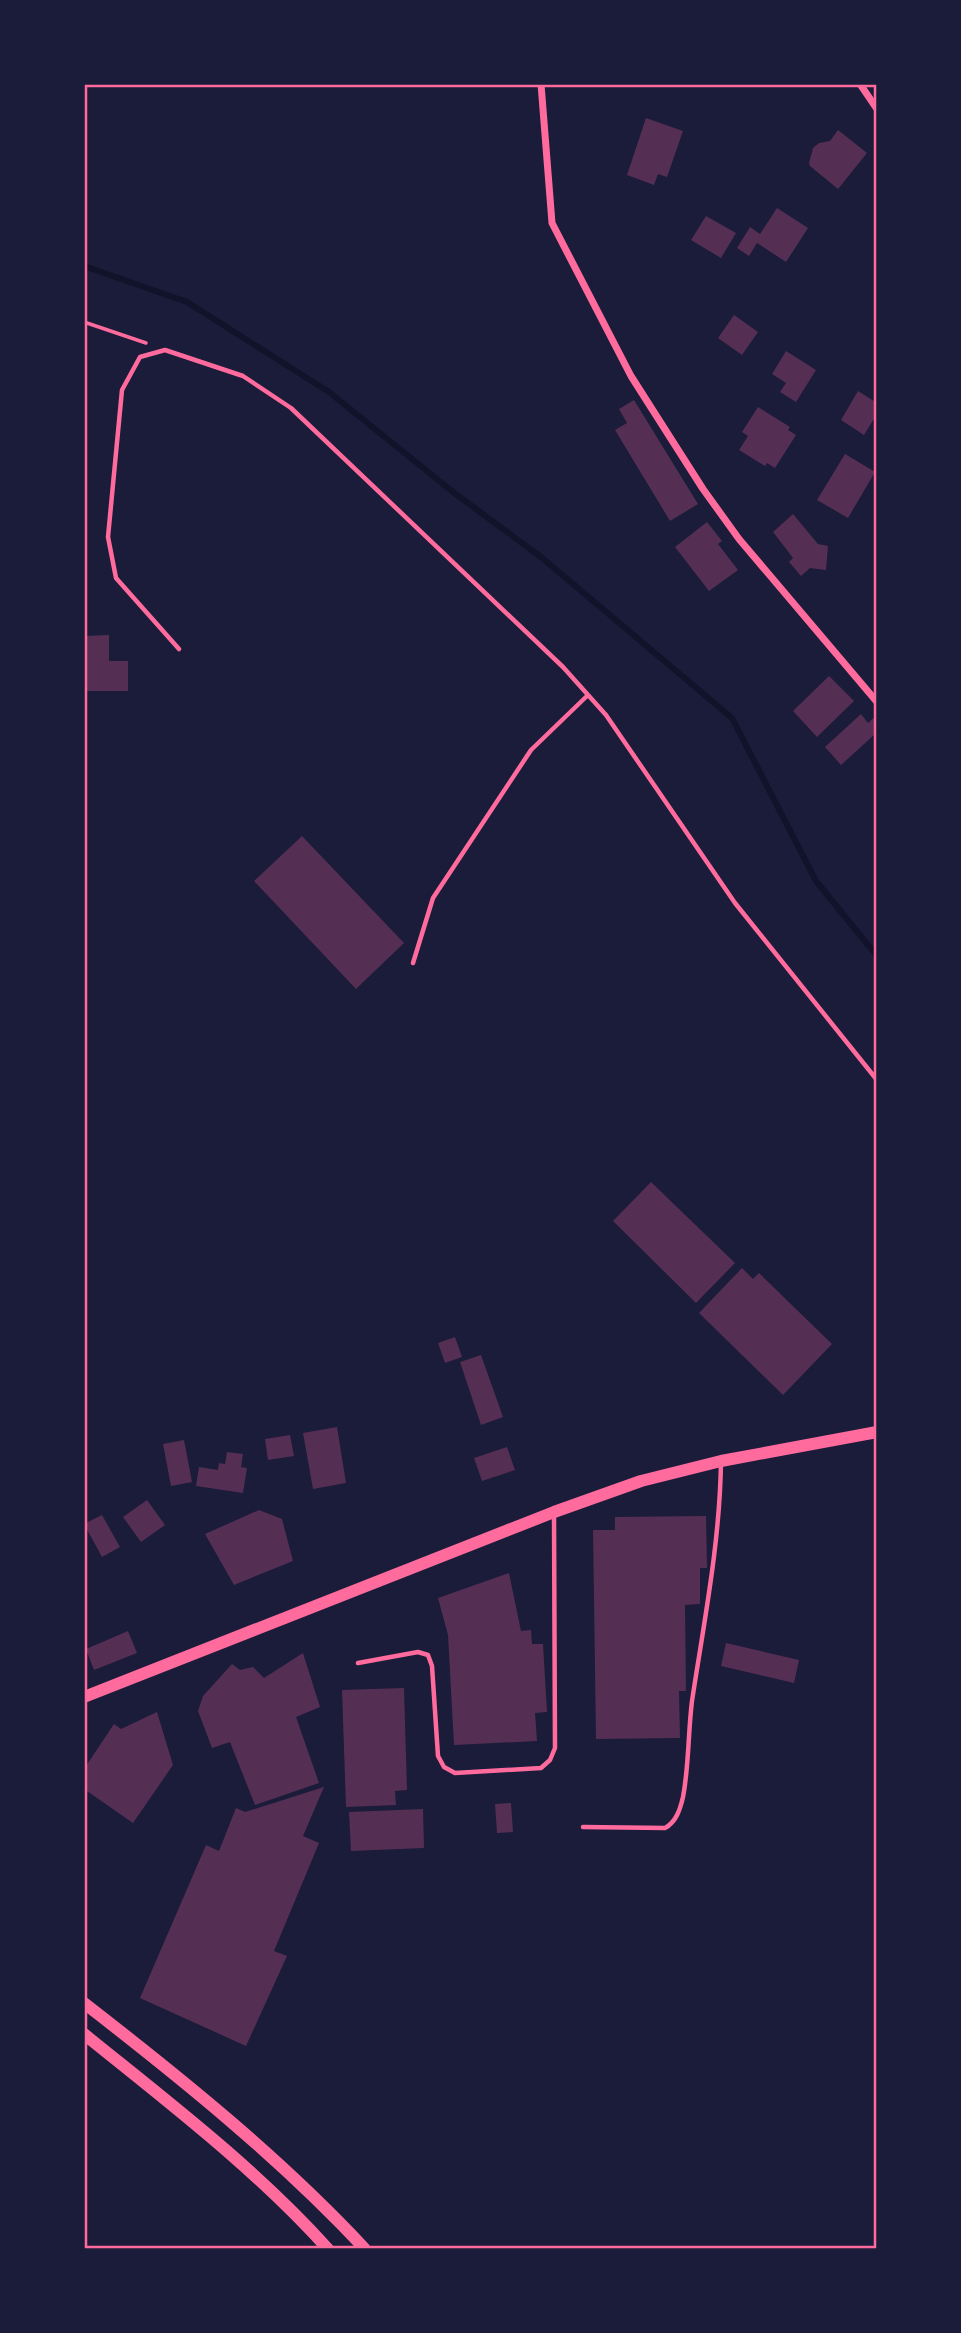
<svg xmlns="http://www.w3.org/2000/svg" width="961" height="2333" viewBox="0 0 961 2333" font-family="'PT Sans Narrow',sans-serif">
	<rect width="100%" height="100%" fill="#1b1b3a"/>
	<g fill="none" stroke-linecap="round" stroke-linejoin="round">
		<path stroke="#12122b" stroke-width="6" d="M 84,266 L 187,302 L 329,392 L 453,492 L 541,557 L 732,718 L 816,881 L 877,956"/>
	</g>
	<path fill="#542f53" d="M 646,118 L 683,131 L 667,177 L 658,174 L 654,185 L 627,175 Z
		M 838,130 L 867,153 L 838,189 L 810,166 L 809,163 L 813,148 L 819,143 L 830,141 Z
		M 777,208 L 808,228 L 786,262 L 757,243 L 749,256 L 737,248 L 750,227 L 760,234 Z
		M 706,216 L 736,233 L 721,258 L 691,240 Z
		M 734,315 L 758,332 L 742,355 L 718,338 Z
		M 786,351 L 816,370 L 796,402 L 780,392 L 786,383 L 772,374 Z
		M 858,391 L 877,403 L 877,414 L 864,435 L 841,420 Z
		M 634,400 L 698,504 L 670,521 L 615,430 L 627,423 L 619,409 Z
		M 758,407 L 790,427 L 788,430 L 796,435 L 775,468 L 767,463 L 765,466 L 739,450 L 748,436 L 742,432 Z
		M 845,454 L 875,472 L 848,518 L 817,500 Z
		M 793,514 L 818,544 L 828,546 L 826,570 L 810,568 L 801,576 L 789,562 L 793,558 L 773,532 Z
		M 707,522 L 722,541 L 718,544 L 738,570 L 709,591 L 675,547 Z
		M 109,635 L 109,661 L 128,661 L 128,691 L 84,691 L 84,636 Z
		M 829,676 L 854,701 L 817,737 L 793,711 Z
		M 861,714 L 868,723 L 877,715 L 877,739 L 874,735 L 841,765 L 825,747 Z
		M 302,836 L 404,943 L 356,989 L 254,881 Z
		M 651,1182 L 735,1263 L 696,1303 L 613,1221 Z
		M 742,1268 L 753,1279 L 759,1273 L 832,1344 L 783,1395 L 699,1313 Z
		M 455,1337 L 462,1357 L 445,1363 L 438,1343 Z
		M 481,1355 L 503,1417 L 481,1425 L 460,1362 Z
		M 337,1427 L 346,1483 L 313,1489 L 303,1433 Z
		M 290,1435 L 294,1456 L 268,1460 L 265,1439 Z
		M 184,1440 L 192,1482 L 171,1486 L 163,1444 Z
		M 507,1447 L 515,1470 L 482,1481 L 474,1458 Z
		M 227,1452 L 243,1454 L 241,1467 L 247,1468 L 243,1493 L 196,1486 L 199,1467 L 218,1470 L 219,1463 L 225,1464 Z
		M 147,1500 L 165,1525 L 141,1542 L 123,1517 Z
		M 259,1510 L 282,1519 L 293,1561 L 234,1585 L 205,1534 Z
		M 102,1515 L 120,1547 L 102,1557 L 84,1524 Z
		M 706,1516 L 707,1568 L 700,1568 L 700,1604 L 685,1605 L 686,1691 L 679,1691 L 680,1738 L 596,1739 L 593,1530 L 615,1530 L 615,1517 Z
		M 509,1573 L 521,1631 L 531,1630 L 532,1644 L 543,1644 L 547,1712 L 535,1713 L 537,1741 L 454,1745 L 448,1635 L 438,1598 Z
		M 128,1631 L 137,1653 L 94,1670 L 86,1649 Z
		M 726,1643 L 799,1660 L 794,1683 L 721,1666 Z
		M 303,1653 L 320,1707 L 296,1717 L 319,1783 L 255,1805 L 230,1742 L 212,1748 L 198,1711 L 203,1696 L 232,1664 L 240,1670 L 253,1667 L 264,1678 Z
		M 404,1688 L 407,1790 L 395,1791 L 396,1805 L 346,1807 L 342,1690 Z
		M 157,1712 L 173,1765 L 133,1823 L 84,1789 L 84,1769 L 114,1724 L 121,1729 Z
		M 324,1787 L 303,1836 L 319,1843 L 274,1951 L 287,1956 L 246,2046 L 140,1998 L 206,1845 L 219,1851 L 236,1808 L 245,1812 Z
		M 511,1803 L 513,1832 L 497,1833 L 495,1804 Z
		M 423,1809 L 424,1848 L 351,1851 L 349,1812 Z"/>
	<g fill="none" stroke-linecap="round" stroke-linejoin="round">
		<path stroke="#ff6b9d" stroke-width="3.5" d="M 84,322 L 146,343"/>
		<path stroke="#ff6b9d" stroke-width="4.5" d="M 179,649 L 116,578 L 108,537 L 122,390 L 140,357 L 165,350 L 243,376 L 291,408 L 563,667 L 606,715 L 735,903 L 877,1080
			M 413,963 L 433,898 L 531,750 L 588,695
			M 358,1663 L 418,1652 L 428,1655 L 432,1666 L 438,1756 L 444,1767 L 455,1773 L 541,1768 L 550,1760 L 555,1748 L 554,1513
			M 583,1827 L 665,1828 C 676,1822 680,1810 683,1797 C 689,1766 688,1733 692,1701 C 704,1622 720,1542 721,1461"/>
		<path stroke="#ff6b9d" stroke-width="7" d="M 541,84 L 552,223 L 631,376 L 703,489 L 739,539 L 877,702
			M 860,84 L 877,109"/>
		<path stroke="#ff6b9d" stroke-width="12" d="M 84,1697 L 554,1512 L 641,1481 L 721,1461 L 877,1432
			M 84,2003 C 182,2079 280,2158 365,2249
			M 84,2034 C 168,2102 255,2168 328,2249"/>
	</g>
	<rect width="961" height="2333" fill="none" stroke="#1b1b3a" stroke-width="172"/>
	<rect x="86" y="86" width="789" height="2161" fill="none" stroke="#ff6b9d" stroke-width="2.5"/>
</svg>
